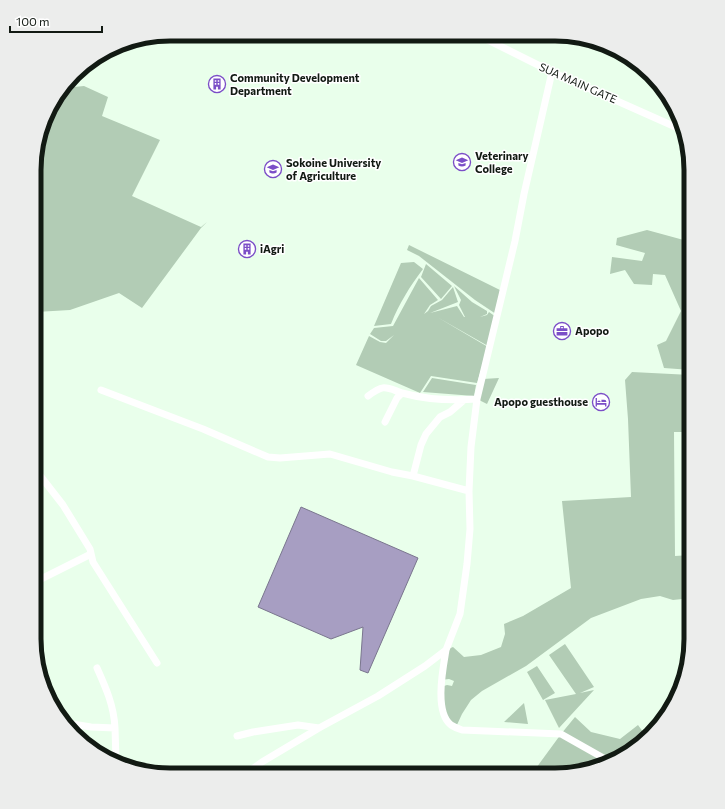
<svg xmlns="http://www.w3.org/2000/svg" width="725" height="809" viewBox="0 0 725 809" font-family="Commissioner,sans-serif">
	<rect width="100%" height="100%" fill="#e9ffeb"/>
	<path fill="#b2ccb5" d="M 84,86 L 108,97 L 102,116 L 160,140 L 132,196 L 201,227 L 207,222 L 201,228 L 142,308 L 119,293 L 70,310 L 36,312 L 37,143 L 52,102 L 64,88 Z
		M 687,200 L 691,200 L 691,226 L 683,224 Z
		M 647,230 L 691,242 L 691,370 L 664,368 L 657,345 L 666,341 L 681,311 L 665,275 L 653,274 L 652,285 L 634,284 L 625,270 L 610,274 L 612,257 L 642,261 L 645,253 L 616,245 L 617,238 Z
		M 409,245 L 500,290 L 496,314 L 475,300 L 419,256 L 407,250 Z
		M 414,262 L 423,269 C 410,286 399,304 391,324 L 374,326 L 401,263 Z
		M 426,264 L 452,286 L 441,299 L 421,277 Z
		M 419,278 L 438,300 L 430,305 L 424,314 L 428,311 L 431,306 L 442,300 L 453,287 L 458,302 L 430,313 L 457,306 L 464,317 L 474,317 L 465,317 L 459,305 L 461,300 L 454,286 L 472,302 L 487,311 L 487,314 L 480,317 L 487,315 L 489,312 L 496,317 L 488,346 L 437,317 L 488,347 L 477,383 L 431,376 L 420,393 L 356,365 L 369,336 L 380,342 L 386,343 L 394,335 L 396,337 L 394,335 L 386,341 L 381,341 L 370,334 L 374,328 L 393,326 Z
		M 632,372 L 691,375 L 691,432 L 674,432 L 675,556 L 691,555 L 691,598 L 673,600 L 660,596 L 641,599 L 591,618 L 526,666 L 482,691 L 471,700 L 462,714 L 456,727 L 446,718 L 441,687 L 447,685 L 452,686 L 454,681 L 449,679 L 441,680 L 446,650 L 453,647 L 464,657 L 481,655 L 501,647 L 505,634 L 504,624 L 523,616 L 571,588 L 562,501 L 631,497 L 628,419 L 625,380 Z
		M 432,378 L 476,385 L 474,396 L 423,392 Z
		M 499,378 L 487,404 L 479,400 L 483,379 Z
		M 565,644 L 594,687 L 580,693 L 594,690 L 559,728 L 545,700 L 576,694 L 549,655 Z
		M 537,666 L 555,693 L 543,700 L 527,672 Z
		M 524,703 L 528,724 L 504,722 Z
		M 575,717 L 591,732 L 620,739 L 638,725 L 646,736 L 631,752 L 564,775 L 531,775 L 561,734 Z"/>
	<path fill="#a79ec2" stroke="#7a768e" d="M 301,507 L 418,558 L 368,673 L 360,670 L 363,627 L 331,639 L 258,607 Z"/>
	<g fill="none" stroke-linecap="round" stroke-linejoin="round">
		<path stroke="#fff" stroke-width="7" d="M 478,35 L 552,72 L 680,129
			M 101,390 L 203,429 L 268,457 L 280,458 L 330,454 L 392,472 L 413,476 L 469,491
			M 368,396 C 384,384 385,387 402,393
			M 385,422 L 397,398 L 402,393 C 428,400 451,401 477,399
			M 35,469 L 63,505 L 90,549 L 93,562 L 157,663
			M 413,476 L 421,445 L 426,434 L 440,417 L 450,412 L 464,400
			M 35,582 L 91,554
			M 446,650 C 443,668 434,712 451,725 C 454,727 459,729 462,730 L 561,734 L 607,760
			M 97,668 C 106,688 114,706 115,728
			M 66,723 L 91,727 L 115,728 L 116,761
			M 237,736 L 253,732 L 298,725 L 319,728
			M 244,775 L 262,762 L 319,728 L 378,696 L 425,666 L 446,650 L 460,614 L 467,564 L 470,529 L 469,491 L 471,447 L 477,399 L 515,241 L 524,194 L 552,72"/>
	</g>
	<defs>
		<g id="building-ring" transform="scale(0.9)"><circle r="9.5" fill="#fff" stroke="#7b4ec7" stroke-width="1.5"/><path d="M-4-6H4V6H1V3H-1V6H-4ZM-2.5-4.3h1.7v1.8h-1.7ZM.8-4.3h1.7v1.8H.8ZM-2.5-1h1.7V.8h-1.7ZM.8-1h1.7V.8H.8Z" fill="#7b4ec7"/></g>
		<g id="university-ring" transform="scale(0.9)"><circle r="9.5" fill="#fff" stroke="#7b4ec7" stroke-width="1.5"/><path d="M0-5L7-2L0 1L-7-2ZM-4 1L0 2.5L4 1V4Q0 6-4 4Z" fill="#7b4ec7"/></g>
		<g id="office-ring" transform="scale(0.9)"><circle r="9.5" fill="#fff" stroke="#7b4ec7" stroke-width="1.5"/><path d="M-6-3h4V-5.5h4V-3h4V5H-6ZM-1-4.5V-3h2v-1.5ZM-6 0V1H6V0Z" fill="#7b4ec7"/></g>
		<g id="hotel-ring" transform="scale(0.9)"><circle r="9.5" fill="#fff" stroke="#7b4ec7" stroke-width="1.5"/><path d="M-6-4.5h1.5V1H6V5H4.5V3h-9V5H-6ZM-4 0a1.8 1.8 0 1 1 3.6 0ZM.5 0V-2.5h3Q6-2.5 6 0Z" fill="#7b4ec7"/></g>
	</defs>
	<g fill-rule="evenodd">
		<use href="#building-ring" x="217" y="84"/>
		<use href="#university-ring" x="462" y="162"/>
		<use href="#university-ring" x="273" y="169"/>
		<use href="#building-ring" x="247" y="249"/>
		<use href="#office-ring" x="562" y="331"/>
		<use href="#hotel-ring" x="601" y="402"/>
	</g>
	<g text-anchor="middle" stroke-width="3" stroke-linejoin="round" paint-order="stroke">
		<g font-size="11" font-weight="bold" fill="#121a13" stroke="#fff" text-anchor="start">
			<text x="230" y="82">Community Development<tspan x="230" dy="13">Department</tspan></text>
			<text x="475" y="160">Veterinary<tspan x="475" dy="13">College</tspan></text>
			<text x="286" y="167">Sokoine University<tspan x="286" dy="13">of Agriculture</tspan></text>
			<text x="260" y="253">iAgri</text>
			<text x="575" y="335">Apopo</text>
			<text x="588" y="406" text-anchor="end">Apopo guesthouse</text>
		</g>
		<g font-size="11" fill="#121a13" stroke="#fff">
			<text transform="translate(578 83) rotate(24)" y="4">SUA MAIN GATE</text>
		</g>
	</g>
	<path d="M0 0H725V809H0ZM170 41H555A129 129 0 0 1 684 170V639A129 129 0 0 1 555 768H170A129 129 0 0 1 41 639V170A129 129 0 0 1 170 41Z" fill="#ecedec" fill-rule="evenodd"/>
	<path fill="none" stroke="#121a13" stroke-width="5" d="M170 41H555A129 129 0 0 1 684 170V639A129 129 0 0 1 555 768H170A129 129 0 0 1 41 639V170A129 129 0 0 1 170 41Z"/>
	<path d="M10 26v6h92v-6" fill="none" stroke="#121a13" stroke-width="2"/>
	<text x="16" y="26" font-size="12" fill="#121a13" stroke="#ffffff" stroke-width="3" paint-order="stroke">100 m</text>
</svg>
